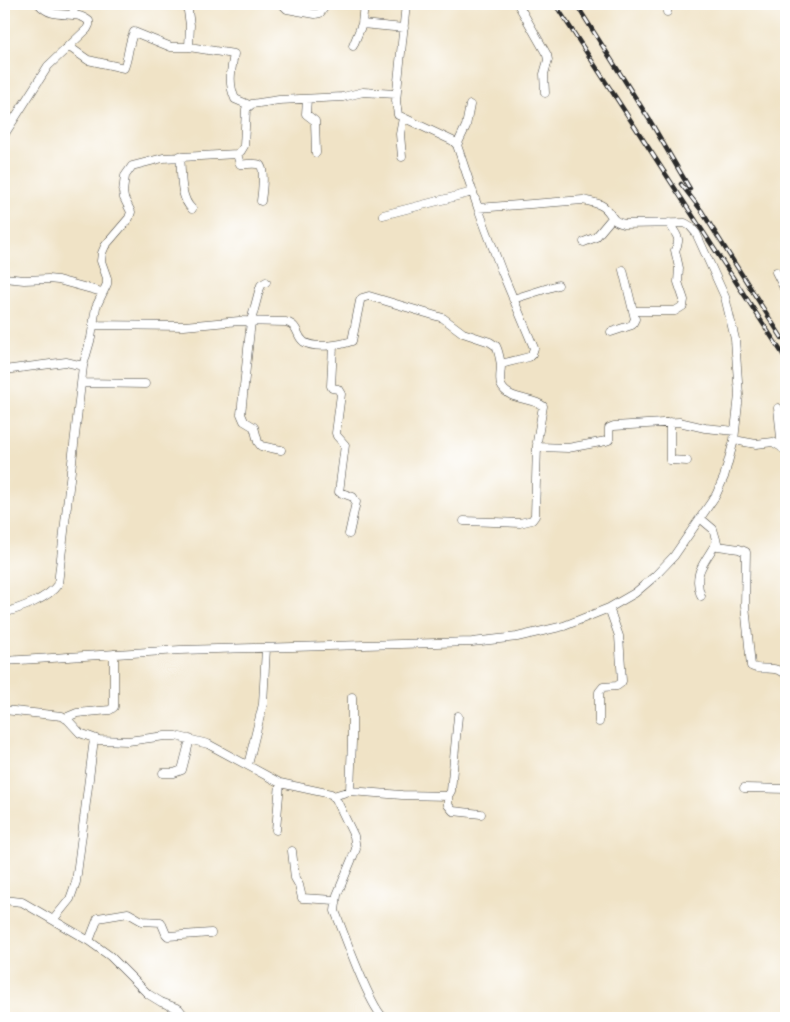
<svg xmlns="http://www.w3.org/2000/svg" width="790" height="1022" viewBox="0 0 790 1022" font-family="Itim,sans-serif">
	<rect width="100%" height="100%" fill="#fff"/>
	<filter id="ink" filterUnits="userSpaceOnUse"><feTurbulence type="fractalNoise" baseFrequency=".02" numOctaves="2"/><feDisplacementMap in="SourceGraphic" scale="10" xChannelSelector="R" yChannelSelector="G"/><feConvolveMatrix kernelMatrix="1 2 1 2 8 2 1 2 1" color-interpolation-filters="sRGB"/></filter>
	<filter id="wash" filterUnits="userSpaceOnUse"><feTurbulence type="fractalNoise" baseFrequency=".0096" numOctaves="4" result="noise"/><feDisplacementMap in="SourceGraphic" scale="20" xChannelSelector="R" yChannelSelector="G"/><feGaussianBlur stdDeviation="1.12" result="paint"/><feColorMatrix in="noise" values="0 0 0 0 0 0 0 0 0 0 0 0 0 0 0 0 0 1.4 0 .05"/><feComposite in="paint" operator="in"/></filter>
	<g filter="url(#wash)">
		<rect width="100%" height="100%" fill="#f0e3c6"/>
	</g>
	<g filter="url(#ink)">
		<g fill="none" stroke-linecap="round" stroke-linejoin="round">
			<g stroke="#494742" stroke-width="9">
				<path id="street" d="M 187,4 L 190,25 L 189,47
					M 282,4 L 287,9 L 315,14 L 320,13 L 327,4
					M 518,4 L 547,55 L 548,60 L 544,74 L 545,93
					M 667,4 L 667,12
					M 72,15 L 76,4
					M 362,24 L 404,28
					M 68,46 L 88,60 L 124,68 C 129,56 128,43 134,32 L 171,47 L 189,47 L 234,54 C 231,71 228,83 235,99 L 249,105
					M 353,46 L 362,24 L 364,4
					M 307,99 L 306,114 L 315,121 L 316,153
					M 4,135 L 48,66 L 87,29 L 89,25 L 89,21 C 74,8 54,22 39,4
					M 457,145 L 466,126 L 470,105
					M 237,154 L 240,164 C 245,165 255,162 260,165 C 265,169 262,194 261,201
					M 180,156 C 182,173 179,197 192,209
					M 402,157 L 400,134 L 403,118
					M 478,208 L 502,272 L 534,348 L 532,354 L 529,357 L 501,364
					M 383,215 L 473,192
					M 584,242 L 596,237 L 612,218
					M 776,272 L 786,292
					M 4,278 L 24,280 L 48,279 L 58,280 L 102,292
					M 266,282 L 261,285 L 259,291 L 251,321 L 241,414 L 244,421 L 254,427 L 258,442 L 261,446 L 281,450
					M 513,299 L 558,285
					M 634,311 L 675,311 L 683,306 L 684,300 L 678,282 L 679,268 L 675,250 C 682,238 676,235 669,223
					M 93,325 L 184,326 L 239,321 L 286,322 C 300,326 295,335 304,342 C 315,349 341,345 352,341 L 360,301 L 362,298 L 369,296 L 443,318 L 463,333 L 490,342 L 496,346 C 499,352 500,359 501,365 C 501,372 499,379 501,385 C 508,401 532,397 543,406 L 537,442 L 539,447 L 568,448 L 606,441 L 609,440 L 609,428 L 614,426 L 679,422 L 705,428 L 735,431
					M 611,332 L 632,325 L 635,319 L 623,270
					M 333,346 L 331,386 L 332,388 L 338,389 L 341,394 L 336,433 L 337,436 L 345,445 L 339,492 L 353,497 L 356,502 L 349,534
					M 83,366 L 91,338 L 96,307 L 107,284 L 107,278 L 101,261 L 102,253 L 105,246 L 129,218 L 131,212 L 124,198 L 123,192 L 125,176 L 132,166 L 163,158 L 237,154 L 241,151 L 244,146 L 246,109 L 252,104 L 279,100 L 343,97 L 363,92 L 396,94
					M 4,370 L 66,362 L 83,366 L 58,584 C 48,599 20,608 4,613
					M 82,383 L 145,384
					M 778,408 L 782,448
					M 670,422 L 670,460 L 687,461
					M 734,440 L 756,444 L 773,442 L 786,450
					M 700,518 L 713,529 L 718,546 L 739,549 L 746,552 L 745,605 L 751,666 C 761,672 772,664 786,674
					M 464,521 L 520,523 L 532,520 L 535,516 L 537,445
					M 701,596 C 692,573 705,562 716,543
					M 4,661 L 180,650 L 472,642 L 517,637 L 564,626 L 609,608 L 635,593 L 655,576 L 674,556 L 716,495 L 724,477 L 734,440 L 739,395 L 735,339 L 725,297 L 696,233 L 690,226 L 685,223 L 624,224 C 611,221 614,217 606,209 C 601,203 591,202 583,200 L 478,208 L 457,145 L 453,141 L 398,115 L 396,101 L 406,4
					M 4,710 L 62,716 L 68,720 L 80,733 L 99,740 L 128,741 L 165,736 L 176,736 L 208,744 L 280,783 L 331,794 L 336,799 L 354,836 L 356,849 L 337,895 L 335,911 C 343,931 370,1008 384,1018
					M 65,718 L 77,713 L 110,710 L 114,707 L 114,654
					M 599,722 L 599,692 L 603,687 L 617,686 L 621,683 L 622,681 L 619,636 L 609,608
					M 248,765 L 263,704 L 266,648
					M 163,773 L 174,773 L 182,770 L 190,739
					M 744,788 L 786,789
					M 350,791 L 402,795 L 448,796 L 451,791 L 458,716
					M 333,796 L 350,791 L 352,741 L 352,697
					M 448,796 L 448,805 L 453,811 L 481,814
					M 276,830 L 280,783
					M 292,851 L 295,878 L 299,885 L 302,898 L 335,900
					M 4,900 L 22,902 L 89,941 L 110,956 L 148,994 L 161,1002 L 179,1009 L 186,1018
					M 53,920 L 70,899 L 76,882 L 94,739
					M 89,941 L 98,918 L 128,913 L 142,921 L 161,922 L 166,934 L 168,936 L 211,933"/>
			</g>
			<use href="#street" stroke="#fff" stroke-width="8"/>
			<g stroke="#2b2b2b" stroke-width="4.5">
				<path id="rail" d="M 555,4 L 786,359
					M 576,4 L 649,119 L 690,189
					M 681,184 L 701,210 L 782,338"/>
			</g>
			<use href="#rail" stroke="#fff" stroke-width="2.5" stroke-dasharray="8" stroke-linecap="butt"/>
		</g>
	</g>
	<rect width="790" height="1022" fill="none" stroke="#fff" stroke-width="20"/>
</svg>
